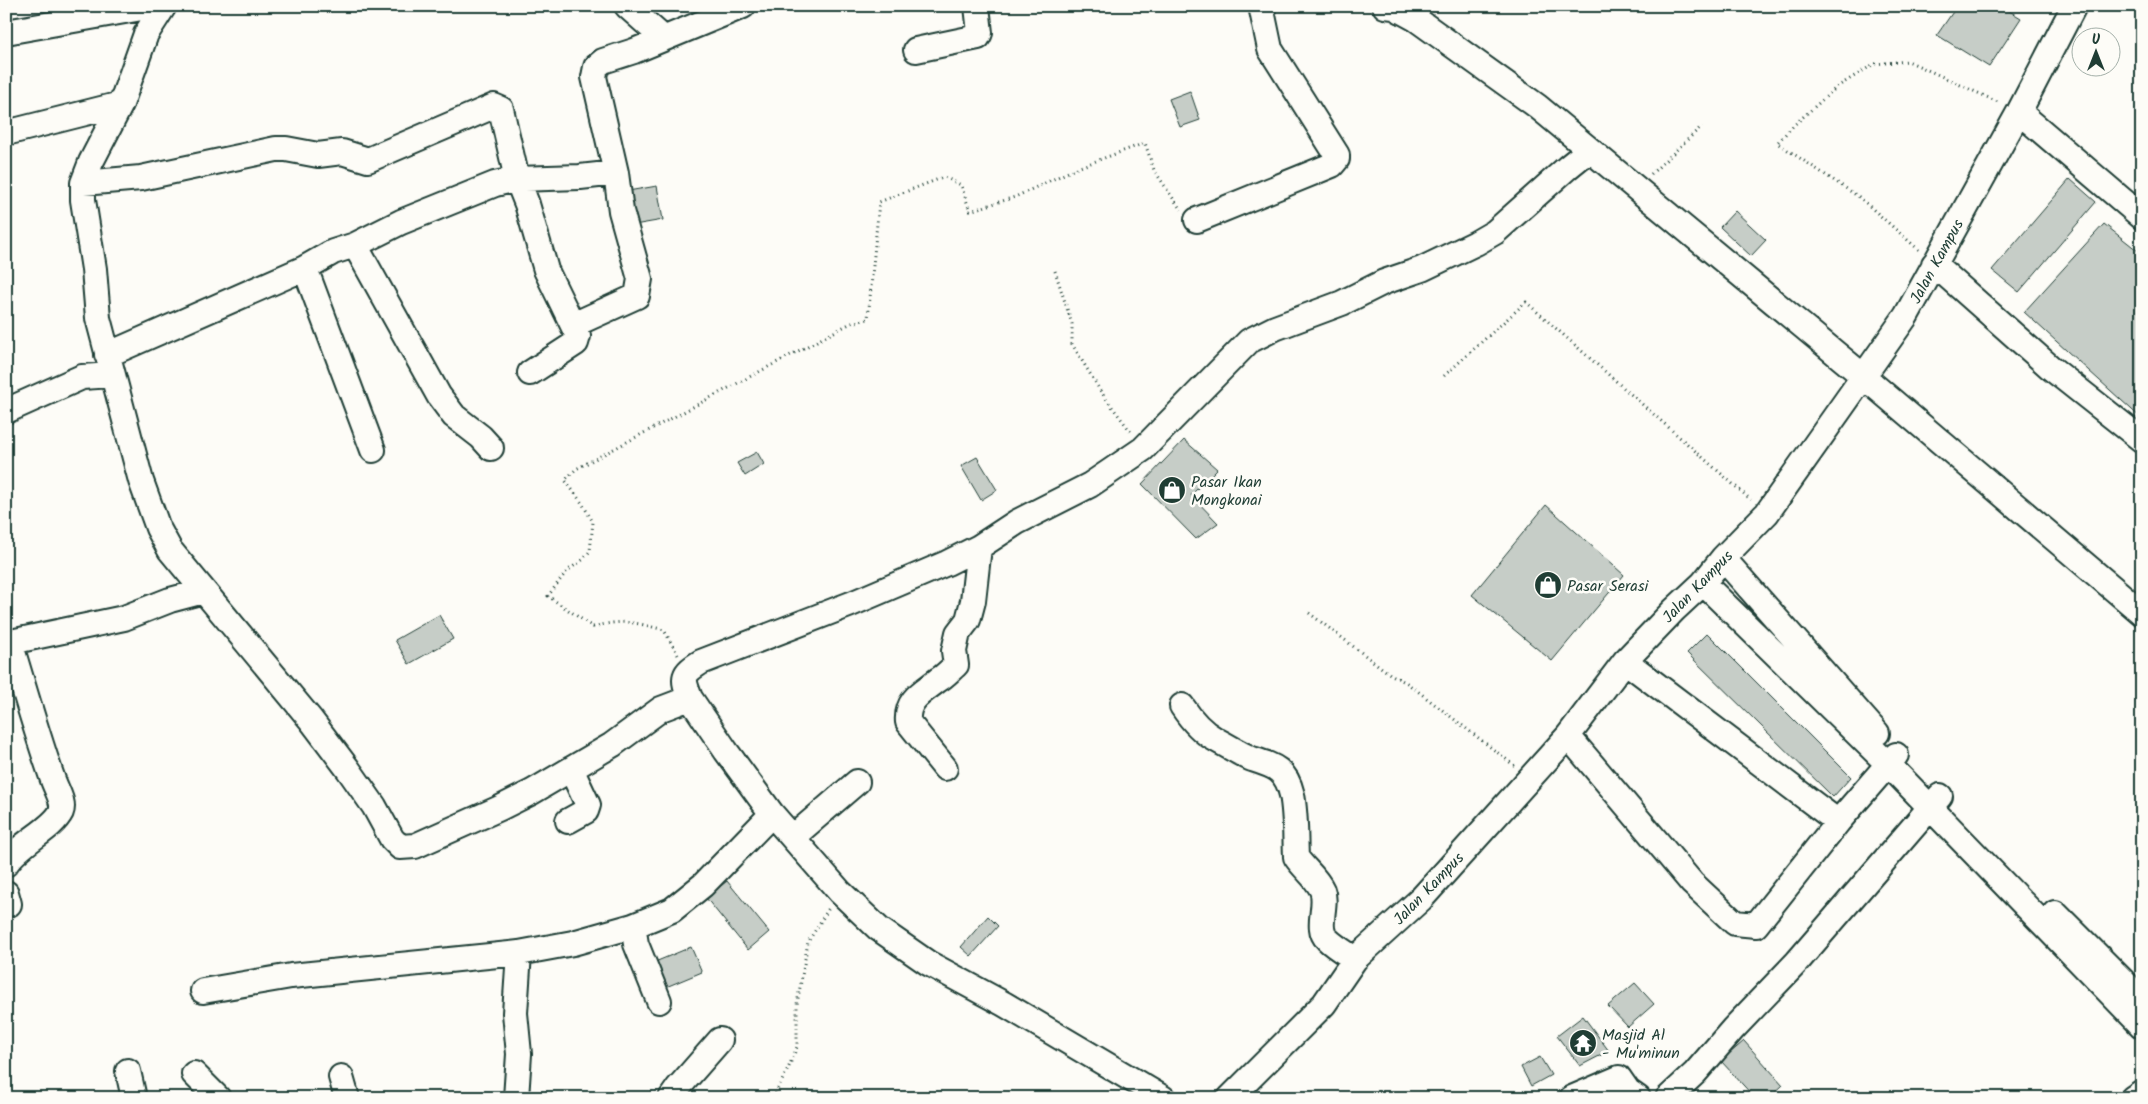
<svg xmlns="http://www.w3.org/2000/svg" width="2148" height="1104" viewBox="0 0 2148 1104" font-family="Kalam,sans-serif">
	<rect width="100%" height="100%" fill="#fdfcf7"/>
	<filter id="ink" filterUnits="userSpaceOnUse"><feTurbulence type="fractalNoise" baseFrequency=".02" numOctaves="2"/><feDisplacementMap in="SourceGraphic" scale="10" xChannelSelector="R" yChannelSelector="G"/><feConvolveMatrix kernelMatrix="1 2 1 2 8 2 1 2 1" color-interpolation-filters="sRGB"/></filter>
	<g filter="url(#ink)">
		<path fill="#c6cdc7" stroke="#1f3d34" d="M 1957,6 L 2001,6 L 2021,18 L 1989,67 L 1937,35 Z
			M 1190,91 L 1200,120 L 1180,127 L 1169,99 Z
			M 2070,179 L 2096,202 L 2019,292 L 1992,270 Z
			M 657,186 L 663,220 L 634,225 L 628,191 Z
			M 1735,211 L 1766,240 L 1751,256 L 1720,227 Z
			M 2104,224 L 2142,254 L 2142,419 L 2024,312 Z
			M 1184,440 L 1217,469 L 1191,495 L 1218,523 L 1196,539 L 1142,484 Z
			M 757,452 L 764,464 L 745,476 L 737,463 Z
			M 977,457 L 997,490 L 981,500 L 961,466 Z
			M 1546,505 L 1624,575 L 1552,661 L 1472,595 Z
			M 439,615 L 453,639 L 409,664 L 395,640 Z
			M 1707,633 L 1851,777 L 1833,797 L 1687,653 Z
			M 727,881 L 769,932 L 748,950 L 706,898 Z
			M 988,916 L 998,926 L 971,956 L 961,947 Z
			M 691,947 L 702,972 L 666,987 L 655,962 Z
			M 1635,983 L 1654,1004 L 1628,1027 L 1608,1006 Z
			M 1583,1016 L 1609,1051 L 1580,1066 L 1557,1036 Z
			M 1744,1041 L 1783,1085 L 1769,1098 L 1755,1098 L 1721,1061 Z
			M 1540,1057 L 1551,1075 L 1531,1086 L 1521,1067 Z"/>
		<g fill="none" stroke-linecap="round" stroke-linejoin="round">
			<g stroke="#1f3d34" stroke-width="28">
				<path id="minor" d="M 164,6 L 146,34 L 121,104 L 91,162 L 83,183 L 83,200 L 94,269 L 98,318 L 141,481 L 158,528 L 170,550 L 311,720 L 348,769 L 374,806 L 392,839 L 400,847 L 415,846 L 500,808 L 532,792 L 612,745 L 661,709 L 690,698
					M 627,6 L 663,38
					M 1385,6 L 1394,7 L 1416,19 L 1537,106 L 1863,376 L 2142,613
					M 6,32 L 153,6
					M 916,50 L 978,37 L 980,33 L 977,6
					M 2019,112 L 2142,217
					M 6,133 L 121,104
					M 83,183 L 141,178 L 276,149 L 286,149 L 318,155 L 342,152 L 368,160 L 494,106 L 501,109 L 517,179 L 527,204 L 546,270 L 578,336 L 576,343 L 530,373
					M 1197,220 L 1332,165 L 1337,159 L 1337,155 L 1270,49 L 1261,6
					M 355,245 L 439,396 L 454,416 L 481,437 L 491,448
					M 1934,264 L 2051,368 L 2142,440
					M 305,268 L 373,450
					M 573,325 L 637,296 L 640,279 L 621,211 L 616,173 L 594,77 L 596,67 L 603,61 L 634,51 L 743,6
					M 107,355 L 305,268 L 333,252 L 355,245 L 401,222 L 495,184 L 517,179 L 580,177 L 616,173
					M 6,411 L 82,377 L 112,375
					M 1723,558 L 1877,733
					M 1703,583 L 1889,765 L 2142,1026
					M 6,643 L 124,618 L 170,600 L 204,591
					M 1625,661 L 1838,822
					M 1182,706 C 1190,718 1202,732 1215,739 C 1224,744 1244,756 1252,759 C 1274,766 1286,769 1292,795 C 1296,815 1295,837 1296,857 C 1304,869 1316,877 1322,890 C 1328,905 1315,928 1327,939 C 1335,947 1346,953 1355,959
					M 1568,736 L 1692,883 L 1735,923 L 1756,925 L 1838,822 L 1896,755
					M 945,768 L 908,722 C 906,699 923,692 938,680 C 945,676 950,670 956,665 L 954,651 L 958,633 L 968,620 L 973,601 L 979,547
					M 568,821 L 586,811 L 588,805 L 571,769
					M 793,837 L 857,782
					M 6,864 C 19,843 52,830 61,812 C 65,803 56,789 53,780 C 37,735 24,688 10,642
					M 6,893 L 9,904
					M 2055,913 L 2142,1000
					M 633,926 L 636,944 L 659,1001
					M 203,991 L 291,976 L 519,953 L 573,943 L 633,926 L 672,910 L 703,885 L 772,814
					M 128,1071 L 134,1098
					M 194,1074 L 218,1098
					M 341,1077 L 347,1098
					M 516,1098 L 519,1054 L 515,1013 L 519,953
					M 671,1098 L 678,1088 L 720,1040
					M 1163,1098 L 1004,1004 L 928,963 L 879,929 L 840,892 L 772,814 L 726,751 L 690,698 C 682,677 682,674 701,662 L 851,604 L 947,563 L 979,547 L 1017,522 L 1090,485 L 1143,449 L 1249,341 L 1275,328 L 1342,303 L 1384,282 L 1422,269 L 1476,243 L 1495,232 L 1568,167 L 1589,150
					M 1230,1098 L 1324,1004 L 1355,959 L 1421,899 L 1568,736 L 1625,661 L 1674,610 L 1703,583 L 1723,558 L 1767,513 L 1906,316 L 2019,112 L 2074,6
					M 1572,1098 L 1619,1078 L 1628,1091 L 1638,1098
					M 1668,1098 L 1695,1073 L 1733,1029 L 1797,962 L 1940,796
					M 2133,1098 L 2142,1092"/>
			</g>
			<path stroke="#1f3d34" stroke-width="3" stroke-dasharray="1 4" stroke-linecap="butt" d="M 1651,174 L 1702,126
				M 1919,250 L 1859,197 L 1777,143 L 1794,125 L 1837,87 L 1874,64 L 1908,61 L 2000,103
				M 1055,271 L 1072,324 L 1072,344 L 1101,392 L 1131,432
				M 1444,376 L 1526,302 L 1751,500
				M 1309,613 L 1390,674 L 1407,683 L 1515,766
				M 678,655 L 664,630 C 634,622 623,619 593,627 L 548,596 L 567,571 L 584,559 L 590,551 L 593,522 L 582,503 L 565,480 L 576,469 L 851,323 L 868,319 L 879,202 L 944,177 L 961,185 L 970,211 L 1015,197 L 1077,168 L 1145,143 L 1154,170 L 1181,210
				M 773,1098 L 788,1069 L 797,1047 L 797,1004 L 808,942 L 829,908"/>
			<use href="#minor" stroke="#fdfcf7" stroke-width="24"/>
		</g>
	</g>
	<defs>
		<g id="shop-disc" transform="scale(1.4375)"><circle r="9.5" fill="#1f3d34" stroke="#fdfcf7"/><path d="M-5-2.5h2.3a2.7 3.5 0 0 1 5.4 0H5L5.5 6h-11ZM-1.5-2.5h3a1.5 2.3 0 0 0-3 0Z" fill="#fff"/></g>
		<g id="temple-disc" transform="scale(1.4375)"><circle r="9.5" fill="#1f3d34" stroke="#fdfcf7"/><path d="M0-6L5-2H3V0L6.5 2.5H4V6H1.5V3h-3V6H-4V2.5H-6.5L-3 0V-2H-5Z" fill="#fff"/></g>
	</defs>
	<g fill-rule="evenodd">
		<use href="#shop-disc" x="1172" y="490"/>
		<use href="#shop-disc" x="1548" y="585"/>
		<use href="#temple-disc" x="1583" y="1043"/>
	</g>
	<g text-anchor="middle" stroke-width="5" stroke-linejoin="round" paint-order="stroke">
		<g font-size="16" fill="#1f3d34" stroke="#fdfcf7">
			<text transform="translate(1936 261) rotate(-61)" y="6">Jalan Kampus</text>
			<text transform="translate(1697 586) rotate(-46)" y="6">Jalan Kampus</text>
			<text transform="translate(1428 888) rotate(-46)" y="6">Jalan Kampus</text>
		</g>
		<g font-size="16" fill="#1f3d34" stroke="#fdfcf7" text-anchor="start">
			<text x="1191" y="487">Pasar Ikan<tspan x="1191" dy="18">Mongkonai</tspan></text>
			<text x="1567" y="591">Pasar Serasi</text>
			<text x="1602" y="1040">Masjid Al<tspan x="1602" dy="18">- Mu'minun</tspan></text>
		</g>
	</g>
	<rect width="2148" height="1104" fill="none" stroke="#fdfcf7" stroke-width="25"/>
	<rect x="12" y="12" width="2123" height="1079" fill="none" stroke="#1f3d34" stroke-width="2" filter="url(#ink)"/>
	<g transform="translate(2096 52)"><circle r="24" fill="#fdfcf7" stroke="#a4b0a9"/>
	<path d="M0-4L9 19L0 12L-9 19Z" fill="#1f3d34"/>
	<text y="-8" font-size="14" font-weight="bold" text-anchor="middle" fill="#1f3d34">U</text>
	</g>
</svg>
